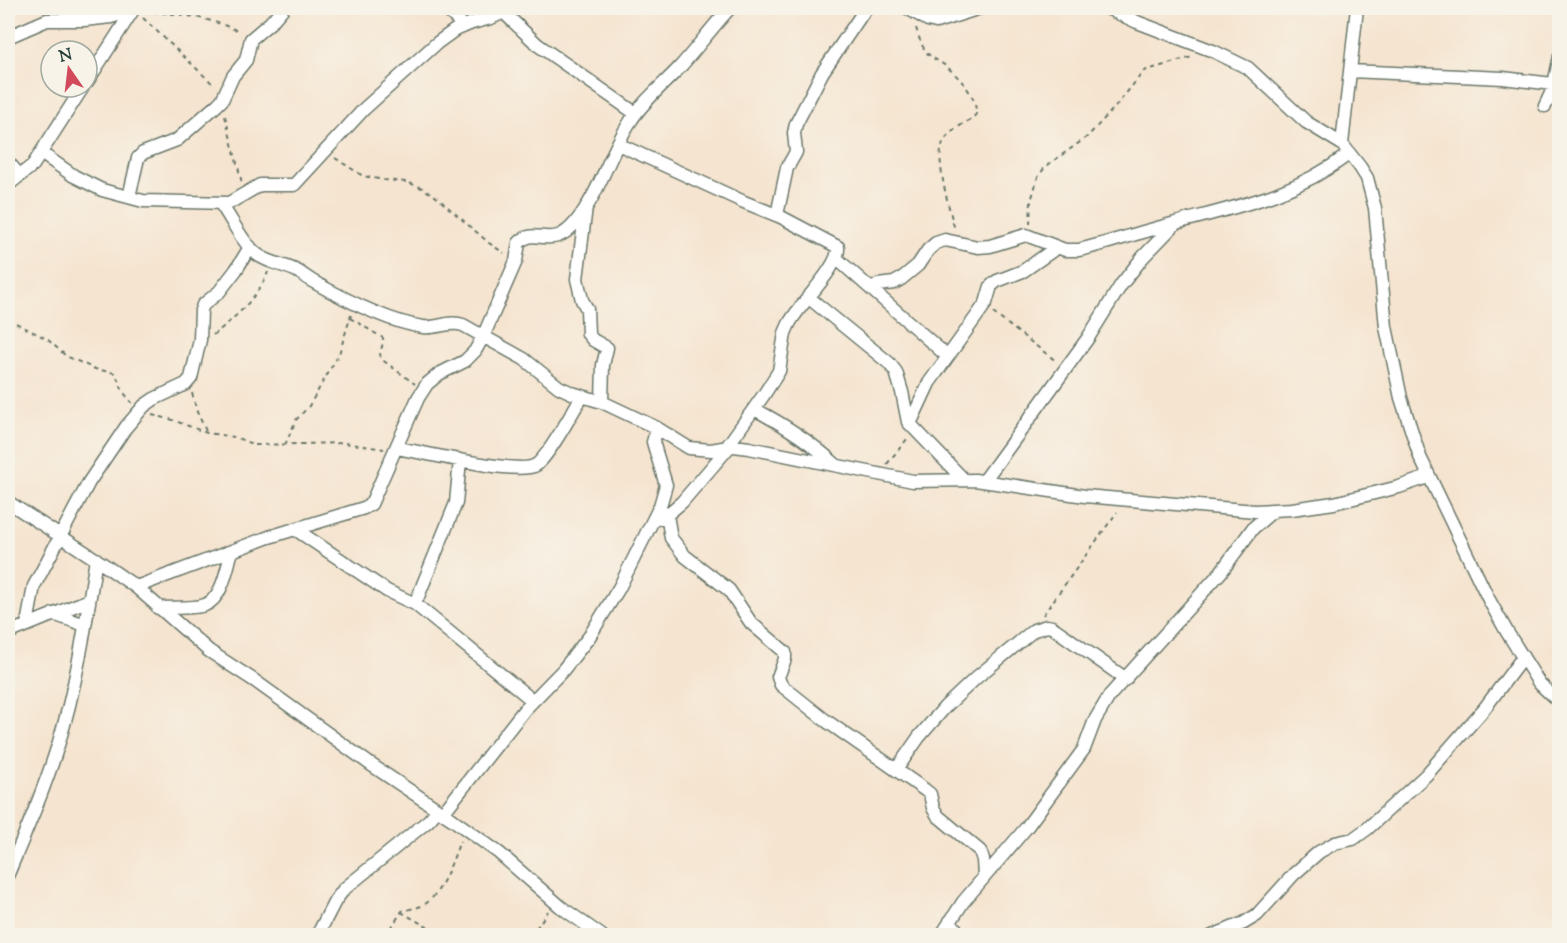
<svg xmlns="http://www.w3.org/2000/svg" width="1567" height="943" viewBox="0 0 1567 943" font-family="'Sorts Mill Goudy',serif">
	<rect width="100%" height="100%" fill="#f7f3e8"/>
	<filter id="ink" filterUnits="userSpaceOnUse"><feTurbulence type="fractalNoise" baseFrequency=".0167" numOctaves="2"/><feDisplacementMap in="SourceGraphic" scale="12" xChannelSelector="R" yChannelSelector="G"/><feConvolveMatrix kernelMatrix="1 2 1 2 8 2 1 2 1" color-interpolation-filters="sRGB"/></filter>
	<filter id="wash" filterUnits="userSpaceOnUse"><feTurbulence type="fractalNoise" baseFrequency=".008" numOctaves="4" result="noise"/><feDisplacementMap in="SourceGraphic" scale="24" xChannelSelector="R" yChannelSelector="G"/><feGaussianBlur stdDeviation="1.35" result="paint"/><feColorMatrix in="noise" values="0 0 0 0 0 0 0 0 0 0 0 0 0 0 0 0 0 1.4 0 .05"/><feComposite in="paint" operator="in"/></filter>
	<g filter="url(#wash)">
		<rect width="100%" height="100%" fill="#f5e4cf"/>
	</g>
	<g filter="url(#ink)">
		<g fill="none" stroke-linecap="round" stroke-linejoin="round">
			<g stroke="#6a776a" stroke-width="15">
				<path id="street" d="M 445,8 L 460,22
					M 499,8 L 538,45 L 635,113
					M 907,8 L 928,20 L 936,22 L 980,8
					M 1107,8 L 1137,22 L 1213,51 L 1248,68 L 1306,122 L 1342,144 L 1360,167 L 1367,178 L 1375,208 L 1386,327 L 1401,398 L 1420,457 L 1489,600 L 1507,632 L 1539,683 L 1560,703
					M 8,37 L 47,20 L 84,20 L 111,17 L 132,11
					M 1350,71 L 1503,78 L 1553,84
					M 87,82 L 133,10
					M 1545,106 L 1553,89 L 1560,56
					M 618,144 L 744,202 L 781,217 L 838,247 C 840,267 799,304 789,324 L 785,333 L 779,371 L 763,396 L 726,448
					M 1342,144 L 1357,8
					M 41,153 L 74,176 L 102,190 L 143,201 L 229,203 L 260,185 L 294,185 L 364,109 L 437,43 L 455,30 L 472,23 L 491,18 L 513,8
					M 8,162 L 20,176
					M 8,185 L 33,165 L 83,87
					M 129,197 L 138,158 L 143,153 L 177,140 L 217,105 L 222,100 L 233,76 L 246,60 L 251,39 L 271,22 L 283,8
					M 220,203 C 232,219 242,243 258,255 C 269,263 285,265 297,271 C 302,274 307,278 312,281 C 342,298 389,322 423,327 C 437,329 449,320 463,325 L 524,359 L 559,387 L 572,393 L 602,402 L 657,428 L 689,448 L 711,450 L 734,446 L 749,448 L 913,481 L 975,480 L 1085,496 L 1255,511 L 1292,509 L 1334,503 L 1399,487 L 1428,477
					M 586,207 L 577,279 L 582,300 L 587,309 L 588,334 L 593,340 L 607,348 L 603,365 L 602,402
					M 777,215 L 787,168 L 796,152 L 794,133 L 796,124 L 822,73 L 866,8
					M 836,258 L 947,356
					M 872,289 L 878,285 L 894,283 L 901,279 L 918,265 L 928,250 L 936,243 L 945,240 L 978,247 L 990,246 L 1026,235 L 1065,250 L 1079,250 C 1111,242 1141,232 1172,224 C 1239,206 1293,196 1349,154
					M 808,297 L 889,363 L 896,372 L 902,392 L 908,422 L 964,480
					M 754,409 C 785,425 811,442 836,465
					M 910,424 L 929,383 L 986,303 L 991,286 L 997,281 L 1023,271 L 1056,248
					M 397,448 C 421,452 520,476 536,465 C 548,457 573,411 582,396
					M 984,481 L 1088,338 L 1121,285 L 1143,257 L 1176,223
					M 8,502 L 100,562 L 136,587 L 209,651 L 255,681 L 370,764 L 452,819 L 499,853 L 561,907 L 602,936
					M 667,515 L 671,538 L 685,556 L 729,590 L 751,623 L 785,652 L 785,659 L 778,677 L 781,685 L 825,720 L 925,790 L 930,794 L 933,808 L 938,816 L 980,851 L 983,860 L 984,876
					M 662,519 L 682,502 L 729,447
					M 295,529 L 387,591 L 415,604 L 532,700
					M 136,587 L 269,537 L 364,508 L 371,504 L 418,398 L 427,384 L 439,374 L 465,361 L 475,351 L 483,337 L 516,261 L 519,243 C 535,225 551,252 575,223 C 600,193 609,154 630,122 C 643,101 663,85 680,67 C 697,48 712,27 730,8
					M 415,604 L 456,503 L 460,460
					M 158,608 C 171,607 194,609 205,605 C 223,598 227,567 232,551
					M 53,614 L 85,625
					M 27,624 L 34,586 L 89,482 L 126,427 L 144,406 L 154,399 L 186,384 L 191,378 L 200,340 L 201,310 L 203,305 L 219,292 L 236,270 L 250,247
					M 8,633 L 89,600
					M 896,770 L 919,737 L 945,707 L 977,677 L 1034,630 L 1047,626 L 1052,627 L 1126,679
					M 443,813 L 525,709 L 563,670 L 589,637 L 619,588 L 660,506 L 666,485 L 653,442 L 657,428
					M 8,874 C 26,831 45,788 59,742 C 77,683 86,621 96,559
					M 950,921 L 961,936
					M 317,936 L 335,901 L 344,889 L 428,821 L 438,810
					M 941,936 L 963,902 L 1026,828 L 1084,749 L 1095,720 L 1110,695 L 1221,572 L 1253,528 L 1274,510
					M 1212,936 L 1244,923 L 1257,915 L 1294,874 L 1319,852 L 1335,843 L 1353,839 L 1367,829 L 1426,775 L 1484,709 L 1523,657"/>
			</g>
			<path stroke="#6a776a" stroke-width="2" stroke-dasharray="4.5 4.5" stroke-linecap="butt" d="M 144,12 C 177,13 210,17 240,32
				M 143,18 L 215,86
				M 916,28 C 919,37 921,46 928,54 C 933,59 941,62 947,67 C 960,78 977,96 976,114 L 973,118 C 963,124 945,133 942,146 C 936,164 950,211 955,230
				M 225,116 L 242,183
				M 335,158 L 363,176 L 384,180 L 407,182 L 422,188 L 434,195 L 489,243 L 504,253
				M 1030,224 L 1031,201 L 1038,177 L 1045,167 L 1087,137 L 1116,106 L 1144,71 L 1192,57
				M 993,313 L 1056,361
				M 350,318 L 383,338 C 384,346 378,352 381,359 L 415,384
				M 8,319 L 47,339 L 66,356 L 95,369 L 115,373 L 124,393 L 132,403
				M 213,335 C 234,319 258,297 268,272
				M 192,393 L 197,412 L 207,433
				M 152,415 L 170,419 L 207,433 L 235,437 L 254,445 L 345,443 L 384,449
				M 285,445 L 296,420 L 309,406 L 339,354 L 351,315
				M 887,464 L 908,438
				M 1043,615 L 1117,512
				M 401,912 L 443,936
				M 154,936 L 175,936
				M 386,936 L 402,911 C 409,909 419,908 425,904 C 442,893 453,859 460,841
				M 531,936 L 548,911"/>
			<use href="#street" stroke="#fff" stroke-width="12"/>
		</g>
	</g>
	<rect width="1567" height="943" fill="none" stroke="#f7f3e8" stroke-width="30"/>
	<g transform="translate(69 69) rotate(346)"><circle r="28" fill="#f7f3e8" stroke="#a1aaa0" stroke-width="1.5"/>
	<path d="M0-4.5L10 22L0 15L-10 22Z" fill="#d1495b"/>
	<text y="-9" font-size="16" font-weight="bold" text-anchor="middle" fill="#1f3d34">N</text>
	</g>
</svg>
